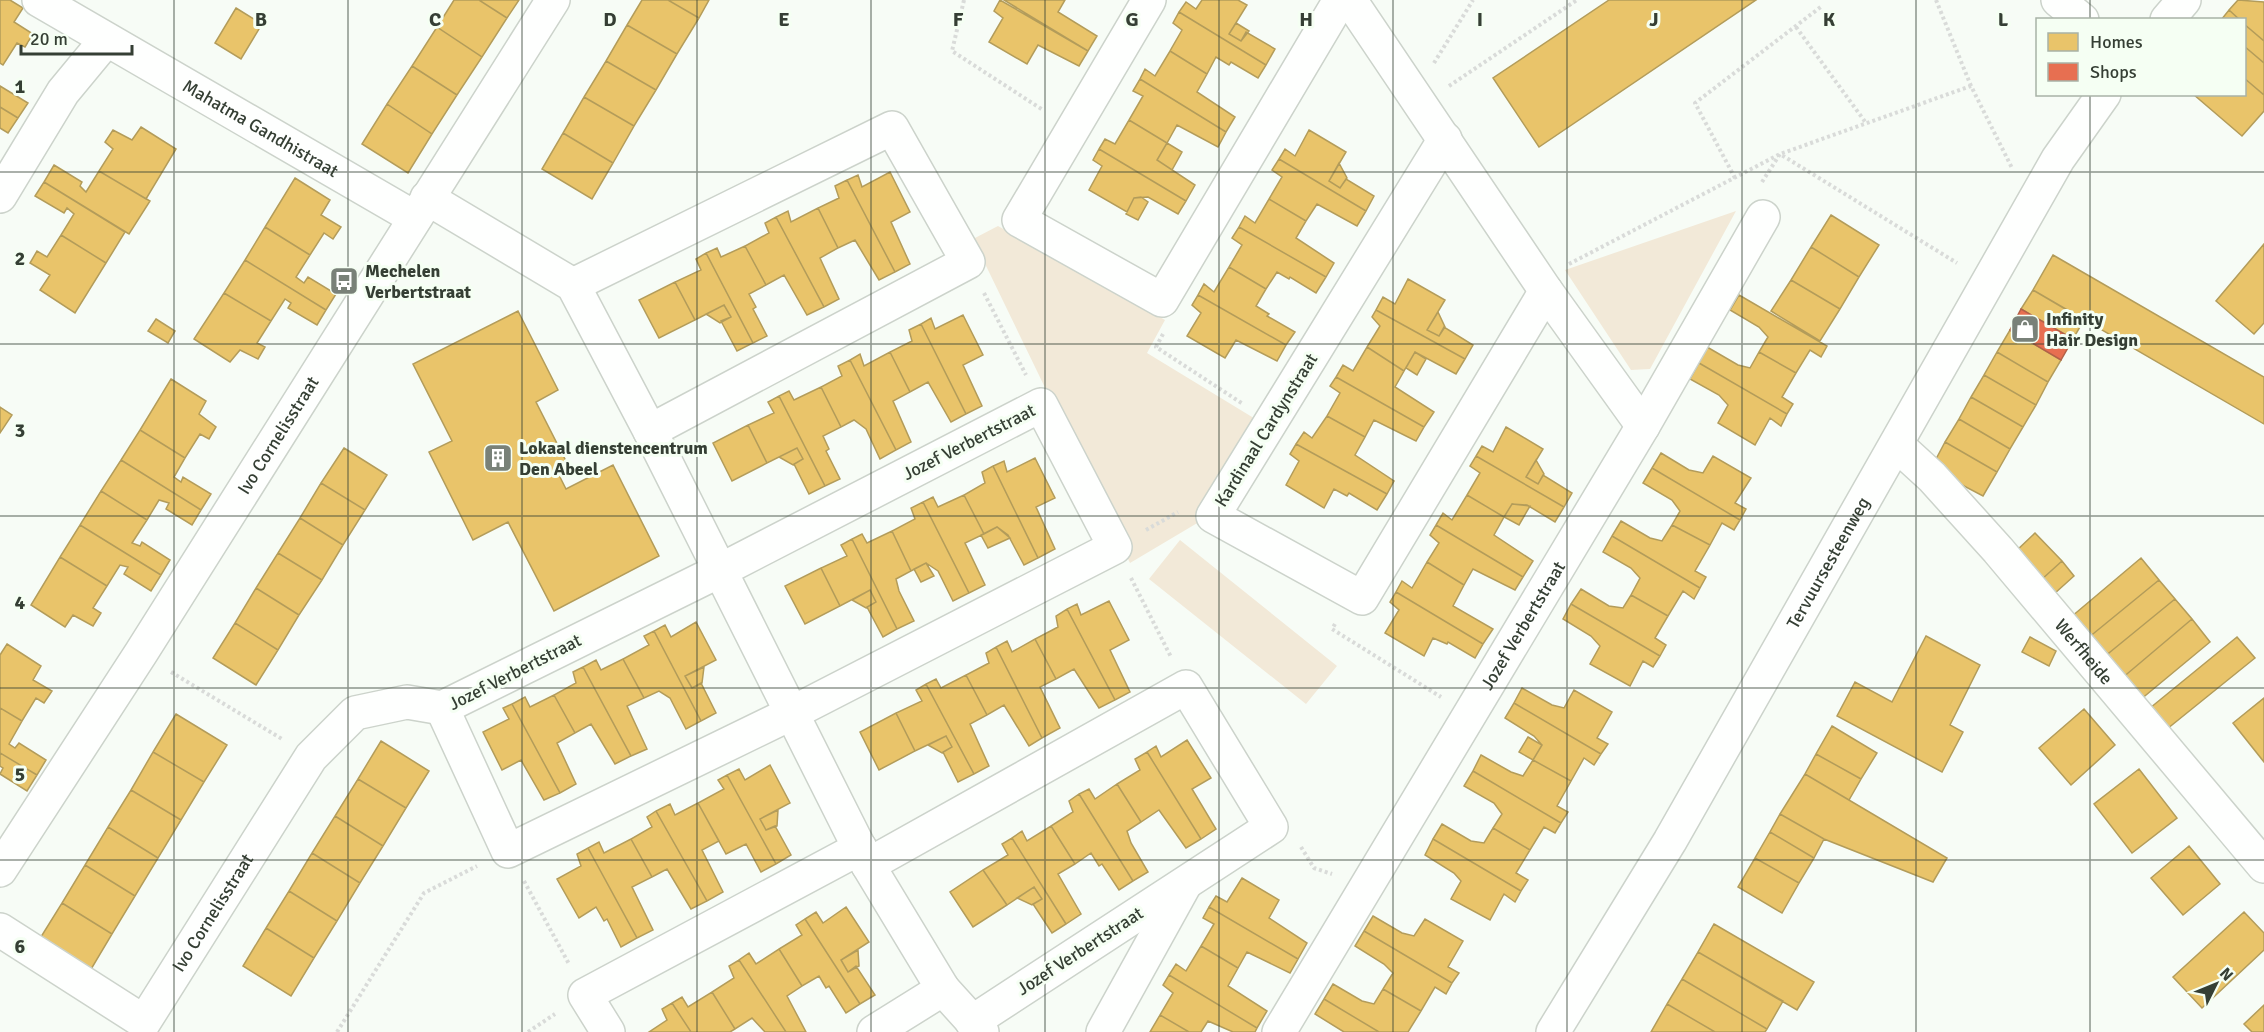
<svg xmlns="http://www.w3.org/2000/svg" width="2264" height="1032" viewBox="0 0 2264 1032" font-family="Signika,sans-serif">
	<rect width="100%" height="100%" fill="#f7fcf6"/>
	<path fill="#f2e9d8" d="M 1736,211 L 1650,369 L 1631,370 L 1565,270 Z
		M 998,226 L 1165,320 L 1147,353 L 1257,420 L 1199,522 L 1130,563 L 973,239 Z
		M 1180,540 L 1337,666 L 1306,704 L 1149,579 Z"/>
	<path fill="#e9c46a" stroke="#b39c5a" stroke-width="1.5" d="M 0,0 L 10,0 L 23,8 L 14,22 L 33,34 L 25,47 L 17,43 L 3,65 L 0,63 Z
		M 454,0 L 479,0 L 507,18 L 482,57 L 437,27 Z
		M 479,0 L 519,0 L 507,18 Z
		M 642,0 L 668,0 L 699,18 L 677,54 L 627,25 Z
		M 668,0 L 709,0 L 699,18 Z
		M 1000,0 L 1088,51 L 1079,66 L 1038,45 L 1027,64 L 989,42 L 1003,18 L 994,11 Z
		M 1004,0 L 1065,0 L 1058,12 L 1097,36 L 1088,51 Z
		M 1202,0 L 1238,0 L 1247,5 L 1229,34 L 1241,41 L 1246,32 L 1275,49 L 1266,65 L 1179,12 L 1186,2 L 1196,9 Z
		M 1609,0 L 1756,0 L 1539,147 L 1493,78 Z
		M 2238,0 L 2264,2 L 2264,41 L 2244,24 L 2244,20 L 2240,20 L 2229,10 Z
		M 236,8 L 262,24 L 241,59 L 215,43 Z
		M 2229,10 L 2240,20 L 2221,20 Z
		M 1179,12 L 1266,65 L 1258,78 L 1231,62 L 1229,65 L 1216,57 L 1207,74 L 1170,51 L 1182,30 L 1173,23 Z
		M 1236,23 L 1249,31 L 1241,41 L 1229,34 Z
		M 2244,24 L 2264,41 L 2264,63 L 2244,46 Z
		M 627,25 L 677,54 L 656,90 L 606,61 Z
		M 437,27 L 482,57 L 457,95 L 412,66 Z
		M 2244,46 L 2264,63 L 2264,95 L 2244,78 Z
		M 1170,51 L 1207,74 L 1197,92 L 1235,117 L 1226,132 L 1140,79 L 1145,69 L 1155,76 Z
		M 606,61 L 656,90 L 634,126 L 584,97 Z
		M 412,66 L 457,95 L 432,134 L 387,104 Z
		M 2244,78 L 2264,95 L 2264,111 L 2242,136 L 2193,94 L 2244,94 Z
		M 1140,79 L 1226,132 L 1218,147 L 1177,125 L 1167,143 L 1129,120 L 1143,96 L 1133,91 Z
		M 0,86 L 28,103 L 18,118 L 0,107 Z
		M 584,97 L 634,126 L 613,163 L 563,133 Z
		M 387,104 L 432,134 L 408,173 L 362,144 Z
		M 0,107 L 18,118 L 8,133 L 0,128 Z
		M 1129,120 L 1167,143 L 1157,160 L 1195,185 L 1186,201 L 1099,149 L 1105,139 L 1115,144 Z
		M 141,127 L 176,149 L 146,199 L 99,171 L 113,149 L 105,142 L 113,130 L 132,140 Z
		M 1309,130 L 1346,152 L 1329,181 L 1340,188 L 1346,179 L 1374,196 L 1366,211 L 1279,159 L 1285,149 L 1295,156 Z
		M 563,133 L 613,163 L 592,199 L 542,169 Z
		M 1167,143 L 1182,152 L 1172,170 L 1157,160 Z
		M 1099,149 L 1186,201 L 1178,214 L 1148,197 L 1134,198 L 1127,212 L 1089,190 L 1102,166 L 1093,160 Z
		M 1279,159 L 1366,211 L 1357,226 L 1317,204 L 1306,221 L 1269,199 L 1282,177 L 1272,170 Z
		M 1339,163 L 1347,178 L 1340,188 L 1329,181 Z
		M 54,165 L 82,182 L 80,186 L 86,192 L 99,171 L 150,201 L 129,234 L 44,182 Z
		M 890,172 L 910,212 L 891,222 L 910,264 L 895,272 L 847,180 L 858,175 L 862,187 Z
		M 295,178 L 330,200 L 321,215 L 341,227 L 333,239 L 324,233 L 310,255 L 265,227 Z
		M 847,180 L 895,272 L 879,280 L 855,240 L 838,248 L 818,208 L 839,198 L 835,186 Z
		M 44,182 L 125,232 L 106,263 L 61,235 L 74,214 L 67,208 L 64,213 L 35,196 Z
		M 1141,197 L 1148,202 L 1138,220 L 1126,214 L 1134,198 Z
		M 1269,199 L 1306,221 L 1296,238 L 1334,263 L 1326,277 L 1239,227 L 1245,216 L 1255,223 Z
		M 818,208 L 838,248 L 820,258 L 839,299 L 824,307 L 776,217 L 788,211 L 791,222 Z
		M 1831,215 L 1879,245 L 1859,277 L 1811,247 Z
		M 776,217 L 824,307 L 807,315 L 784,275 L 766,285 L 745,246 L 769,233 L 765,223 Z
		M 265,227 L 310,255 L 296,277 L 304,283 L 308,277 L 336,294 L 326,310 L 245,260 Z
		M 1239,227 L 1326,277 L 1316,293 L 1290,277 L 1289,279 L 1277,272 L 1266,289 L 1229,267 L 1242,245 L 1232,238 Z
		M 61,235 L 106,263 L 75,313 L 40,290 L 50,275 L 30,263 L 37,251 L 47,257 Z
		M 2264,244 L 2264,323 L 2254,334 L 2216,301 Z
		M 745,246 L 766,285 L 749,294 L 756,307 L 753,309 L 767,336 L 753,343 L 706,253 L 717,248 L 721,257 Z
		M 1811,247 L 1859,277 L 1840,309 L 1791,280 Z
		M 706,253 L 753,343 L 737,351 L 721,321 L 731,317 L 724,305 L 695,320 L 675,282 L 701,270 L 696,259 Z
		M 2053,255 L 2264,377 L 2264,424 L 2033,290 Z
		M 245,260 L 326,310 L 317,325 L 288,308 L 291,303 L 285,299 L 271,321 L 224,293 Z
		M 1229,267 L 1266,289 L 1256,306 L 1269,314 L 1267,316 L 1295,332 L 1286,345 L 1198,295 L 1204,284 L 1214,292 Z
		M 1408,279 L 1445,300 L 1427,330 L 1439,336 L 1444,327 L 1473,345 L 1465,359 L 1376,310 L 1383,297 L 1395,304 Z
		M 1791,280 L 1840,309 L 1820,341 L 1771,311 Z
		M 675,282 L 695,320 L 659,338 L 639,300 Z
		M 2033,290 L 2084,320 L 2073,339 L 2021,309 Z
		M 224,293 L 271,321 L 257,343 L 265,347 L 258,359 L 240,350 L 230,362 L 194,339 Z
		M 1198,295 L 1286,345 L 1277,361 L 1236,340 L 1225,358 L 1187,336 L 1201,313 L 1192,305 Z
		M 1739,295 L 1827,346 L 1821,357 L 1810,350 L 1796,373 L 1759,352 L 1768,337 L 1759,327 L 1730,310 Z
		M 724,305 L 731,317 L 720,323 L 706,314 Z
		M 1376,310 L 1465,359 L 1456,374 L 1415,352 L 1404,371 L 1367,347 L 1380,326 L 1372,317 Z
		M 518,311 L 558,390 L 536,402 L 571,471 L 560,477 L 566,489 L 613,465 L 659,556 L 554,611 L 508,522 L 473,540 L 429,452 L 452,441 L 413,364 Z
		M 1438,312 L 1445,327 L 1439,336 L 1427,330 Z
		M 963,315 L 983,355 L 963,365 L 982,406 L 966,414 L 921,324 L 931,318 L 935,329 Z
		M 156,319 L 175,331 L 168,343 L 148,331 Z
		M 921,324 L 966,414 L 951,422 L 928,382 L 910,392 L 890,352 L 912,341 L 909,330 Z
		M 2010,330 L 2061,360 L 2048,382 L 1997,352 Z
		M 1367,347 L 1404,371 L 1395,387 L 1434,412 L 1424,427 L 1336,377 L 1343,365 L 1353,371 Z
		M 1707,347 L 1738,365 L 1750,368 L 1759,352 L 1796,373 L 1782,397 L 1793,404 L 1787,414 L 1699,363 Z
		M 890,352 L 910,392 L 893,401 L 911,442 L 896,450 L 850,360 L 860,354 L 864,366 Z
		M 1415,352 L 1426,359 L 1417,375 L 1406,368 Z
		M 1997,352 L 2048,382 L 2036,405 L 1984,375 Z
		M 850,360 L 896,450 L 880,459 L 866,429 L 854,420 L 841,427 L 821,387 L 842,376 L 838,366 Z
		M 1699,363 L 1787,414 L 1781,426 L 1770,418 L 1755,445 L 1718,423 L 1728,405 L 1719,395 L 1690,379 Z
		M 1984,375 L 2036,405 L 2023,427 L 1971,397 Z
		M 1336,377 L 1424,427 L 1416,441 L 1374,420 L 1365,437 L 1327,416 L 1340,393 L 1330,386 Z
		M 171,379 L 206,401 L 199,414 L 216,427 L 209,439 L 200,434 L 185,458 L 140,430 Z
		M 821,387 L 841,427 L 823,436 L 829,449 L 826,451 L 840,479 L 825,486 L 779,396 L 789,391 L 794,400 Z
		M 779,396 L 825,486 L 809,494 L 794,464 L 803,459 L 797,448 L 767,463 L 748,425 L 774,413 L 768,402 Z
		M 1971,397 L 2023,427 L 2010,449 L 1959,419 Z
		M 0,407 L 12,415 L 0,433 Z
		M 1327,416 L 1365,437 L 1355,455 L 1394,481 L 1387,494 L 1296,444 L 1304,432 L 1312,438 Z
		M 1959,419 L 2010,449 L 1997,472 L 1945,442 Z
		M 748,425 L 767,463 L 732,481 L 713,443 Z
		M 1506,427 L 1543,449 L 1526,477 L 1538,484 L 1543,475 L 1572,493 L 1564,507 L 1476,456 L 1482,446 L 1493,452 Z
		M 140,430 L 185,458 L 174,477 L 181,482 L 183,477 L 211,494 L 201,510 L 121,460 Z
		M 1945,442 L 1997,472 L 1983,496 L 1943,475 L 1935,461 Z
		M 1296,444 L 1387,494 L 1377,510 L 1349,493 L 1347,496 L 1334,489 L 1324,508 L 1286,485 L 1299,461 L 1290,454 Z
		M 344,448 L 387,475 L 365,510 L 321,483 Z
		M 797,448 L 803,459 L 793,465 L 779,457 Z
		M 1661,453 L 1689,470 L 1703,473 L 1713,456 L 1751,478 L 1735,503 L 1746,509 L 1740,520 L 1652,468 Z
		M 1476,456 L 1564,507 L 1555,522 L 1527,505 L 1512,504 L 1504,517 L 1467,495 L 1480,473 L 1470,466 Z
		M 1035,458 L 1055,498 L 1036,507 L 1055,549 L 1038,558 L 993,466 L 1004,461 L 1007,472 Z
		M 121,460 L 201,510 L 192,525 L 166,509 L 169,503 L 159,500 L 147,520 L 101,491 Z
		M 1536,460 L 1544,474 L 1538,484 L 1526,477 Z
		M 993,466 L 1038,558 L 1024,565 L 1008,535 L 997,527 L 984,534 L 964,495 L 985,483 L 982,472 Z
		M 1652,468 L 1740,520 L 1734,530 L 1722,523 L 1710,545 L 1672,525 L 1680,511 L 1672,500 L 1643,483 Z
		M 321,483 L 365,510 L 343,545 L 300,518 Z
		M 101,491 L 147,520 L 132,543 L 140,546 L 142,542 L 170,560 L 161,575 L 80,525 Z
		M 964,495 L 984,534 L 965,543 L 985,585 L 969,593 L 923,502 L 933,497 L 938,507 Z
		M 1467,495 L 1504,517 L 1494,535 L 1533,561 L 1523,577 L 1436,525 L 1443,513 L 1452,520 Z
		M 923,502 L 969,593 L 953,601 L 938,571 L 926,563 L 911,571 L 892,531 L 915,519 L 911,508 Z
		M 1512,504 L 1530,506 L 1519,525 L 1504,517 Z
		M 300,518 L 343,545 L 322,580 L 278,553 Z
		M 1621,521 L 1650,538 L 1662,541 L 1672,525 L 1710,545 L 1695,571 L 1706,577 L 1700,588 L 1612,536 Z
		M 80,525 L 161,575 L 151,591 L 124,574 L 128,567 L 120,565 L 107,586 L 60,557 Z
		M 1436,525 L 1523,577 L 1515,590 L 1473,569 L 1464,585 L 1427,562 L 1439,543 L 1430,535 Z
		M 997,527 L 1010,538 L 988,548 L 981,535 Z
		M 892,531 L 911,571 L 896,579 L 899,591 L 914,621 L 897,629 L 852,539 L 862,534 L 867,543 Z
		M 2035,533 L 2062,561 L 2041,580 L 2015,552 Z
		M 1612,536 L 1700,588 L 1694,599 L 1683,591 L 1668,616 L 1631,595 L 1640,578 L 1631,568 L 1603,552 Z
		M 852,539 L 897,629 L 883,637 L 867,607 L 876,602 L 870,590 L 840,606 L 821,568 L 847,556 L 841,545 Z
		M 278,553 L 322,580 L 299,615 L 256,588 Z
		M 60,557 L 107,586 L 93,608 L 101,613 L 93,626 L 73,615 L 65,627 L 31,605 Z
		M 2141,558 L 2159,580 L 2088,638 L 2071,617 Z
		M 2062,561 L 2074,576 L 2054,594 L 2041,580 Z
		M 1427,562 L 1464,585 L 1453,606 L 1493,629 L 1483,644 L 1396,592 L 1402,581 L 1412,588 Z
		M 926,563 L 934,576 L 921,582 L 914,569 Z
		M 821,568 L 840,606 L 805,624 L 785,586 Z
		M 2159,580 L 2175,599 L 2104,657 L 2088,638 Z
		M 256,588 L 299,615 L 278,650 L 235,623 Z
		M 1581,589 L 1609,606 L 1623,608 L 1631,595 L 1668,616 L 1655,638 L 1666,645 L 1660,656 L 1571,604 Z
		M 870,590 L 876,602 L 866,608 L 852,600 Z
		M 1396,592 L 1483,644 L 1475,658 L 1448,642 L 1447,644 L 1433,638 L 1424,656 L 1385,633 L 1399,610 L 1390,602 Z
		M 2175,599 L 2192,619 L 2121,679 L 2104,657 Z
		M 1109,601 L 1129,640 L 1110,650 L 1130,692 L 1115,700 L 1067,609 L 1077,604 L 1081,615 Z
		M 1571,604 L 1660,656 L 1653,667 L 1643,661 L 1630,686 L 1590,664 L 1600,646 L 1591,636 L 1563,619 Z
		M 1067,609 L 1115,700 L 1099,708 L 1074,669 L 1056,679 L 1035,639 L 1058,627 L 1056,616 Z
		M 2192,619 L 2210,642 L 2140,700 L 2121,679 Z
		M 696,622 L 716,660 L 685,676 L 692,688 L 701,683 L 716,713 L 701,721 L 654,631 L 665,625 L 671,637 Z
		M 235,623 L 278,650 L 256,685 L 213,658 Z
		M 654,631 L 701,721 L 686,729 L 670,698 L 659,691 L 644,698 L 623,659 L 649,645 L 644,636 Z
		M 1926,636 L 1980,665 L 1950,725 L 1963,732 L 1942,772 L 1837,716 L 1855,682 L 1892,702 Z
		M 2030,637 L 2056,651 L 2049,666 L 2022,652 Z
		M 2237,637 L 2255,658 L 2167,729 L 2150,708 Z
		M 1035,639 L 1056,679 L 1040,687 L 1060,728 L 1042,738 L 996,647 L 1007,641 L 1012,652 Z
		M 7,644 L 41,666 L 33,680 L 52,691 L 44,703 L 36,698 L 22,721 L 0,708 L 0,655 Z
		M 996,647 L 1042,738 L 1029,746 L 1004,705 L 987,715 L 966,675 L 989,663 L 986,653 Z
		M 623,659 L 644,698 L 627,706 L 647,749 L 631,756 L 583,667 L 596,660 L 601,670 Z
		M 583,667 L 631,756 L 615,764 L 591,724 L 575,733 L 554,695 L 576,683 L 573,672 Z
		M 704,667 L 702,683 L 692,688 L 685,676 Z
		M 966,675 L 987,715 L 970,724 L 989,766 L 974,774 L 926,684 L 936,679 L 941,688 Z
		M 926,684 L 974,774 L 958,782 L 943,752 L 952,747 L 946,736 L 915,751 L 896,713 L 922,701 L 916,690 Z
		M 1522,688 L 1552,705 L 1564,708 L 1574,690 L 1612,712 L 1597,738 L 1608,744 L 1601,754 L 1514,703 Z
		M 554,695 L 575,733 L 557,743 L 576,784 L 560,793 L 512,704 L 525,697 L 530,707 Z
		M 2264,698 L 2264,762 L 2233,723 Z
		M 1514,703 L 1601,754 L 1594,765 L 1584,758 L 1571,781 L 1533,760 L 1542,745 L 1534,736 L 1505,718 Z
		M 512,704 L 560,793 L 544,800 L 521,760 L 502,770 L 483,732 L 509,719 L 503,708 Z
		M 0,708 L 22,721 L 9,744 L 15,748 L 19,743 L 46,760 L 37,775 L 0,753 Z
		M 2084,709 L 2115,745 L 2071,785 L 2039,748 Z
		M 896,713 L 915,751 L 879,770 L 860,732 Z
		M 176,714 L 227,745 L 204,782 L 153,752 Z
		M 1832,726 L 1877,753 L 1861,779 L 1816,754 Z
		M 946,736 L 952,747 L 942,753 L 928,745 Z
		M 1528,737 L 1542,745 L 1533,760 L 1519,752 Z
		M 1187,740 L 1211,778 L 1192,789 L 1216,829 L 1201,839 L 1147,752 L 1156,746 L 1161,757 Z
		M 381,741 L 429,771 L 406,808 L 358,779 Z
		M 153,752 L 204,782 L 181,820 L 131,790 Z
		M 1147,752 L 1201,839 L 1186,848 L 1159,810 L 1141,822 L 1117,784 L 1140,770 L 1135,759 Z
		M 0,753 L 37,775 L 27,791 L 0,774 L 3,768 L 0,766 Z
		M 1816,754 L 1861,779 L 1849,800 L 1805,774 Z
		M 1481,755 L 1511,772 L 1523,776 L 1533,760 L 1571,781 L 1557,806 L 1568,812 L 1561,823 L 1473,771 Z
		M 770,765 L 790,803 L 760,819 L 766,830 L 775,826 L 791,855 L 776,864 L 727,775 L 739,769 L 745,780 Z
		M 2139,769 L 2177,818 L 2132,853 L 2094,804 Z
		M 1473,771 L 1561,823 L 1555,833 L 1544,827 L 1530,850 L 1493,828 L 1502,814 L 1494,803 L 1464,786 Z
		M 1805,774 L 1947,858 L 1933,882 L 1824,839 L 1780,814 Z
		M 727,775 L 776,864 L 761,872 L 746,844 L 726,854 L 698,803 L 724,789 L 718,780 Z
		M 358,779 L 406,808 L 383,846 L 335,816 Z
		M 1117,784 L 1141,822 L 1127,831 L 1131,843 L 1148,872 L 1133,881 L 1079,794 L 1089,789 L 1095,799 Z
		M 131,790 L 181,820 L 158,858 L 108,827 Z
		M 1079,794 L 1133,881 L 1119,890 L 1102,864 L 1099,866 L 1091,853 L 1075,864 L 1051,826 L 1073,812 L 1069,801 Z
		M 698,803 L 719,841 L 702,850 L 723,892 L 707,901 L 656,811 L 670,804 L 675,815 Z
		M 778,810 L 777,826 L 766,830 L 760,819 Z
		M 656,811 L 707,901 L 691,909 L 667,869 L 652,877 L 631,839 L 652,827 L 647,817 Z
		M 1780,814 L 1824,839 L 1814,858 L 1770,832 Z
		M 335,816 L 383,846 L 360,883 L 312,853 Z
		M 1442,824 L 1471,841 L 1484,843 L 1493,828 L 1530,850 L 1516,873 L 1528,880 L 1521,891 L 1433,839 Z
		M 1051,826 L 1075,864 L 1058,874 L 1081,914 L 1066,924 L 1012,838 L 1022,831 L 1027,841 Z
		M 108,827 L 158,858 L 135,896 L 85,865 Z
		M 1770,832 L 1814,858 L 1799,883 L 1755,858 Z
		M 1012,838 L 1066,924 L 1052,933 L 1033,904 L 1042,899 L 1034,887 L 1007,905 L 983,870 L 1008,855 L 1002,844 Z
		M 631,839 L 652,877 L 632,887 L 653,930 L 637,938 L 588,848 L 599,842 L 604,853 Z
		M 1433,839 L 1521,891 L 1515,902 L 1504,894 L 1490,920 L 1451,899 L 1461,881 L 1454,873 L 1425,855 Z
		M 2189,846 L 2220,884 L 2183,915 L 2151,878 Z
		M 588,848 L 637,938 L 621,947 L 607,919 L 604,921 L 596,907 L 579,918 L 557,879 L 581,866 L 577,854 Z
		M 312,853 L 360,883 L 337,921 L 289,891 Z
		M 1755,858 L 1799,883 L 1782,913 L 1738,887 Z
		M 85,865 L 135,896 L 112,934 L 62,903 Z
		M 983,870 L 1007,905 L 973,927 L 950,892 Z
		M 1242,878 L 1279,900 L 1269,918 L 1307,943 L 1298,959 L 1209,907 L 1216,896 L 1227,902 Z
		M 1034,887 L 1042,899 L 1032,905 L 1017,898 Z
		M 289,891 L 337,921 L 314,958 L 266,928 Z
		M 62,903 L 112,934 L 90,971 L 39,940 Z
		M 846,907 L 869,942 L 841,960 L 848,972 L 856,966 L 875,995 L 860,1004 L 805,919 L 816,912 L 823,923 Z
		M 1209,907 L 1298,959 L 1290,973 L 1247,952 L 1238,968 L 1201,946 L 1214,924 L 1203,918 Z
		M 2244,912 L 2264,933 L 2264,950 L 2202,1008 L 2173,977 Z
		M 1373,916 L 1402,933 L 1414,936 L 1425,919 L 1463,941 L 1448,967 L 1459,973 L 1452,983 L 1364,931 Z
		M 805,919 L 860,1004 L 846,1013 L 829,986 L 826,988 L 819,976 L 802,986 L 779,949 L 802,935 L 796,925 Z
		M 1714,924 L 1814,982 L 1797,1010 L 1698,952 Z
		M 266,928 L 314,958 L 291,996 L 243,966 Z
		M 1364,931 L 1452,983 L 1446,994 L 1435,987 L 1421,1011 L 1383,989 L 1393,973 L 1384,964 L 1355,946 Z
		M 1201,946 L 1238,968 L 1228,986 L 1267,1011 L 1257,1028 L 1169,975 L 1176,964 L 1186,971 Z
		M 779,949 L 802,986 L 787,996 L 806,1032 L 786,1032 L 739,960 L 749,953 L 756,964 Z
		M 858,950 L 859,966 L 848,972 L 841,960 Z
		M 1698,952 L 1783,1001 L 1767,1029 L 1682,979 Z
		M 739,960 L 786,1032 L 765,1032 L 752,1018 L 735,1029 L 712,992 L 734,978 L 729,966 Z
		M 1169,975 L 1257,1028 L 1255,1032 L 1233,1032 L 1208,1021 L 1201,1032 L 1189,1032 L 1160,1015 L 1173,993 L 1163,985 Z
		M 1682,979 L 1767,1029 L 1765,1032 L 1715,1032 L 1667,1004 Z
		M 1333,984 L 1362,1001 L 1374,1004 L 1383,989 L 1421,1011 L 1408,1032 L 1379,1032 L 1324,999 Z
		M 712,992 L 735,1029 L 730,1032 L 691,1032 L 672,1003 L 682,997 L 688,1007 Z
		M 1324,999 L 1379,1032 L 1344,1032 L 1315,1014 Z
		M 672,1003 L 691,1032 L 649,1032 L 667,1020 L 662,1009 Z
		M 1667,1004 L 1715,1032 L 1651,1032 Z
		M 2264,1005 L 2264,1032 L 2252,1032 L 2244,1024 Z
		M 1160,1015 L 1189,1032 L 1150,1032 Z"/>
	<path fill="#e76f51" stroke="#b26148" stroke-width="1.5" d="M 2021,309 L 2073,339 L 2061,360 L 2010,330 Z"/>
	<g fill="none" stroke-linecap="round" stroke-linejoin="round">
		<g stroke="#ccd3cb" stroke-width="36">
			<g id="minor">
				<path id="s1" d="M 39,0 L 415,218"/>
				<path d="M 1149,0 L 1019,220 L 1162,300 L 1340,0"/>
				<path d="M 1350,0 L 1546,291 L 1643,426"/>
				<path d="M 2058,0 L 2082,20"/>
				<path d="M 2167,20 L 2184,0"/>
				<path d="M 1445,139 L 1213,516 L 1362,598 L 1546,291"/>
				<path d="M 0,196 L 63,92 L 106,40"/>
				<path d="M 427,198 L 573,285 L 650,431 L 868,865 L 943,989 L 982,1032"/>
				<path d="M 573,285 L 892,128 L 968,262 L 650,431"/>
				<path d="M 1041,405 L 1115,547 L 792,713 L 508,851 L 442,708 L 721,570 Z"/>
				<path id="s2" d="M 1897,445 L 1932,477 L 1998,550 L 2264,866"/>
				<path d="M 868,865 L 1186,687 L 1271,827 L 972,1022"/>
				<path id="s3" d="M 0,870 L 141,653 L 553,0"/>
				<path id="s4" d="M 0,930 L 144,1022 L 311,757 L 355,713 L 407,702 L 442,708"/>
				<path d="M 608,1032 L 585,995 L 860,848"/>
				<path d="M 874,1032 L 943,989"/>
				<path d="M 1103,1032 L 1185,884"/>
				<path id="s5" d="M 1279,1032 L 1643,426 L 1763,217"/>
				<path id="s6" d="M 1553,1032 L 1670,841 L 2058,159 L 2104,94"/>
			</g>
		</g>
		<path stroke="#d9dbd9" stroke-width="4" stroke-dasharray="3 3" stroke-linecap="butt" d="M 964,0 L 952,51 L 1043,110
			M 1936,0 L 1971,86
			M 1796,27 L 1866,123
			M 1434,63 L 1473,0
			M 1449,86 L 1577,0
			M 1735,178 L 1695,103 L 1822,6
			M 1762,182 L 1780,154 L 1957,263
			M 1569,264 L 1780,154 L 1971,86 L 2012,168
			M 984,293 L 1026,375
			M 1163,334 L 1156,347 L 1243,404
			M 1146,530 L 1178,512
			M 1131,578 L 1171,657
			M 1335,624 L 1332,629 L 1441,697
			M 171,672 L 282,739
			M 1301,847 L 1314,868 L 1332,874
			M 524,881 L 569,964
			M 337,1032 L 424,893 L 477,866
			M 528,1032 L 555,1014"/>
		<use href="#minor" stroke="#fefffe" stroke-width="33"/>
	</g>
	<path fill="none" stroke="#353f34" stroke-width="1.5" stroke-opacity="0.55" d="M 174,0 L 174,1032M 348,0 L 348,1032M 522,0 L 522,1032M 697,0 L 697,1032M 871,0 L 871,1032M 1045,0 L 1045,1032M 1219,0 L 1219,1032M 1393,0 L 1393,1032M 1567,0 L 1567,1032M 1742,0 L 1742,1032M 1916,0 L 1916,1032M 2090,0 L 2090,20M 2090,94 L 2090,1032M 0,172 L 2264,172M 0,344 L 2264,344M 0,516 L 2264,516M 0,688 L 2264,688M 0,860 L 2264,860"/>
	<defs>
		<g id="bus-square" transform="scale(1.5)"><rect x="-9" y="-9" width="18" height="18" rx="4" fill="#798178" stroke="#f5fff3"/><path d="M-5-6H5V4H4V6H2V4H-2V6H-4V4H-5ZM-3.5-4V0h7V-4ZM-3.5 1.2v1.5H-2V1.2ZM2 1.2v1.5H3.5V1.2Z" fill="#fff"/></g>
		<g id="shop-square" transform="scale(1.5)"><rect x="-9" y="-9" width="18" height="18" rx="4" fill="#798178" stroke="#f5fff3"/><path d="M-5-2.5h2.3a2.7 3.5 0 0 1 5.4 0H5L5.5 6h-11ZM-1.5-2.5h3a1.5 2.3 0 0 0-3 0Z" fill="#fff"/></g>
		<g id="building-square" transform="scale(1.5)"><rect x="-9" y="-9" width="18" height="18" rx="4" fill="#798178" stroke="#f5fff3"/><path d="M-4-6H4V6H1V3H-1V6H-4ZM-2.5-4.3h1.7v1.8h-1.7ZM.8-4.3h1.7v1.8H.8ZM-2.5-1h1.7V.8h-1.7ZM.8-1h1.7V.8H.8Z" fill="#fff"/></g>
	</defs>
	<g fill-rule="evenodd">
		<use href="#bus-square" x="344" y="281"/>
		<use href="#shop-square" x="2025" y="329"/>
		<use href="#building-square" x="498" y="458"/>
	</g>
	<g text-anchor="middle" stroke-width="6" stroke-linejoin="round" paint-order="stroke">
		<g font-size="18" fill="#353f34" stroke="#f5fff3">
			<text dy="6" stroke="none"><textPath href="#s1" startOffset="256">Mahatma Gandhistraat</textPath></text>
			<text transform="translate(1266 430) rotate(-58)" y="6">Kardinaal Cardynstraat</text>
			<text dy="6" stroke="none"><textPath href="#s3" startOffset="516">Ivo Cornelisstraat</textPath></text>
			<text transform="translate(969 442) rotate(-27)" y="6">Jozef Verbertstraat</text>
			<text dy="6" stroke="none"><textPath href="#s6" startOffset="544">Tervuursesteenweg</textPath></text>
			<text dy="6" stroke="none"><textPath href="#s5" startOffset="474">Jozef Verbertstraat</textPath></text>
			<text dy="6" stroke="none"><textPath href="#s2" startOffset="279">Werfheide</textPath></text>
			<text transform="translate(515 672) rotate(-27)" y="6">Jozef Verbertstraat</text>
			<text dy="6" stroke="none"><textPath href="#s4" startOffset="300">Ivo Cornelisstraat</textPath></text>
			<text transform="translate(1080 951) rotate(-33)" y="6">Jozef Verbertstraat</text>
		</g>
		<g font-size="18" font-weight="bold" fill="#353f34" stroke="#f5fff3" text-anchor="start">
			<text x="365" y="277">Mechelen<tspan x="365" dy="21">Verbertstraat</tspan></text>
			<text x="2046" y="325">Infinity<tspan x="2046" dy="21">Hair Design</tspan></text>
			<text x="519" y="454">Lokaal dienstencentrum<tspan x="519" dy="21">Den Abeel</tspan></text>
		</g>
	</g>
	<g font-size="20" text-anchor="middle" font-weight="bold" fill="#353f34" stroke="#f5fff3" stroke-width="6" stroke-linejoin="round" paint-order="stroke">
		<text x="261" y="26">B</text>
		<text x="435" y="26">C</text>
		<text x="610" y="26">D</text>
		<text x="784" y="26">E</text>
		<text x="958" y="26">F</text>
		<text x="1132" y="26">G</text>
		<text x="1306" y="26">H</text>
		<text x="1480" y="26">I</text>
		<text x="1654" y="26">J</text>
		<text x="1829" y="26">K</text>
		<text x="2003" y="26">L</text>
		<text x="20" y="93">1</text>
		<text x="20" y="265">2</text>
		<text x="20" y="437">3</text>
		<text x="20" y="609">4</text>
		<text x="20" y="781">5</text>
		<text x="20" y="953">6</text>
	</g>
	<rect x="2036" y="18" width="210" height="78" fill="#f5fff3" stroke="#a8b2a7" stroke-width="1.5"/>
	<rect x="2048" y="33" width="30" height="18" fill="#e9c46a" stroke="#a8b2a7" stroke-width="1.5"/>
	<text x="2090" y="48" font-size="18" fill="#353f34">Homes</text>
	<rect x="2048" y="63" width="30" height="18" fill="#e76f51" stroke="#a8b2a7" stroke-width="1.5"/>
	<text x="2090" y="78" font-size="18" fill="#353f34">Shops</text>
	<g transform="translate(2216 984) rotate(47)" stroke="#f5fff3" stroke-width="4.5" paint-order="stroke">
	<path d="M0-4.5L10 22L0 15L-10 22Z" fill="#353f34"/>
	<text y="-9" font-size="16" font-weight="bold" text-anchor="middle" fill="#353f34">N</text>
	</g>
	<path d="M21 45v9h111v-9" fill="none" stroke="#353f34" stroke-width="3"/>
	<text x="30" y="45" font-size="18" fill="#353f34" stroke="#f5fff3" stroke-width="4.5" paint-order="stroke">20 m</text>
</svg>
